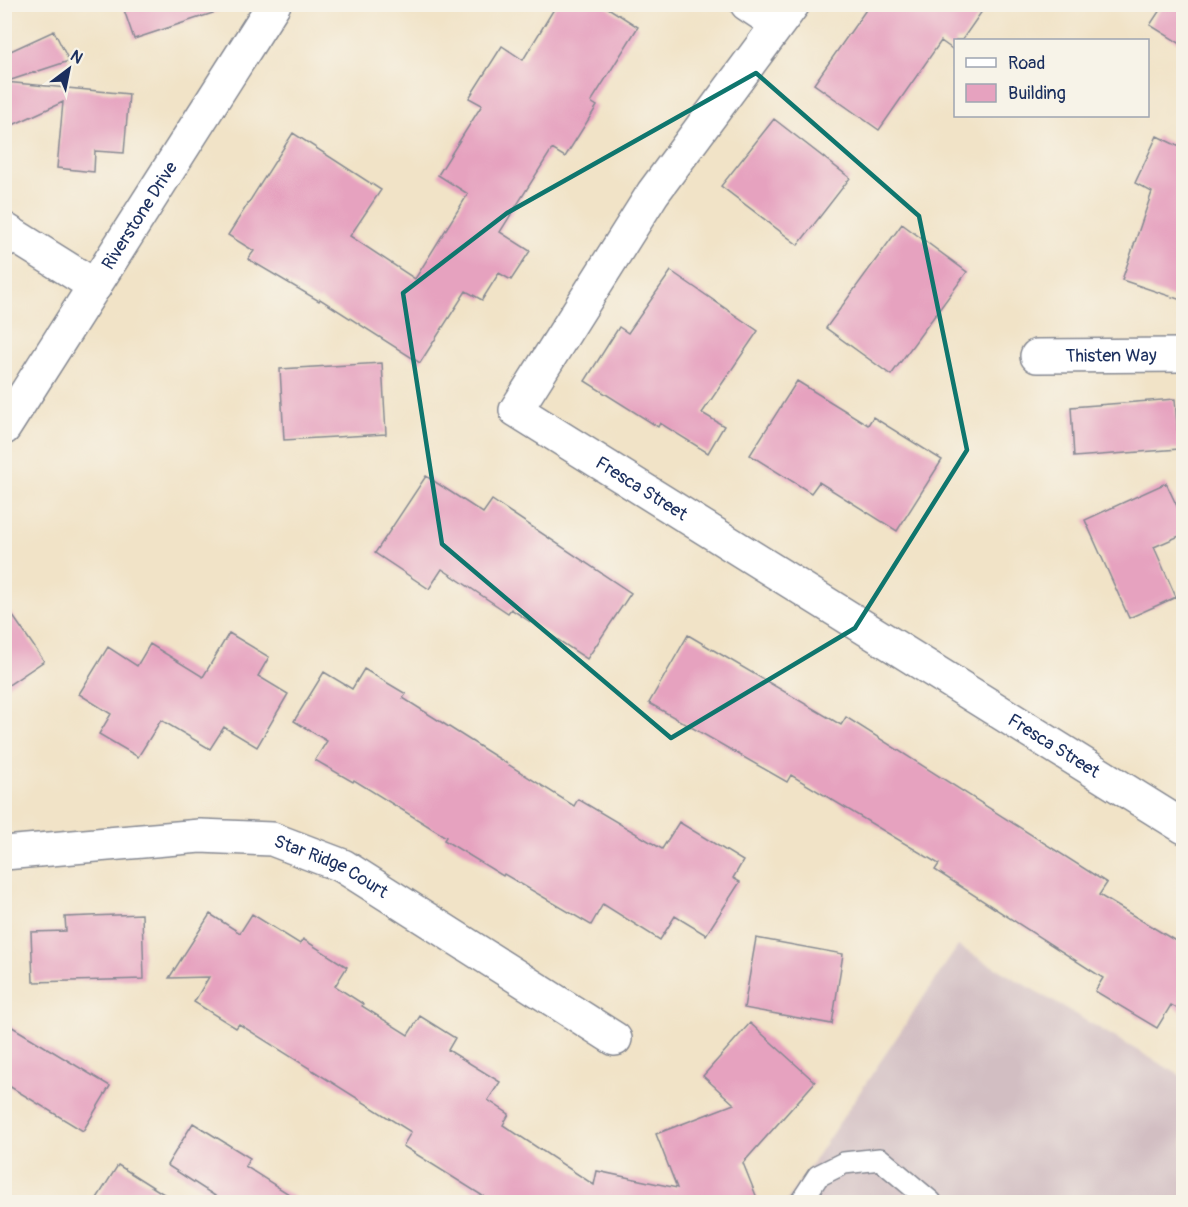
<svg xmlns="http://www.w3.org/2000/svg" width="1188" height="1207" viewBox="0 0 1188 1207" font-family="Pangolin,sans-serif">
	<rect width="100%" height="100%" fill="#f7f3e8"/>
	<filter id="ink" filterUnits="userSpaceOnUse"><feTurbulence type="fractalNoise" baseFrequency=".0167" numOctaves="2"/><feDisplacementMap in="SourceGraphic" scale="12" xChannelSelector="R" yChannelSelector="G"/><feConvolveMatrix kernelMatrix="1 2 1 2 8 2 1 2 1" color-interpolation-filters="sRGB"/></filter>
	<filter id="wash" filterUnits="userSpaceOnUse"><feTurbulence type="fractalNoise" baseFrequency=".008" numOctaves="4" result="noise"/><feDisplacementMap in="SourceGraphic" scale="24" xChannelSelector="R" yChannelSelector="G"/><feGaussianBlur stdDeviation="1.35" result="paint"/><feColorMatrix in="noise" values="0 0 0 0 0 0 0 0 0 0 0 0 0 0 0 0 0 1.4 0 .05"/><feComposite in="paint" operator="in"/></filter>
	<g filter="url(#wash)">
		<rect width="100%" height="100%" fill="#f1e3c7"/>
		<path fill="#d2bec2" d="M 958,946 L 1183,1077 L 1183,1202 L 786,1202 Z"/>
		<g id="blocks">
			<path fill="#e6a2bf" d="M 122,4 L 221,4 L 222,10 L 134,39 Z
				M 557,4 L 602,4 L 638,27 L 591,102 L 597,106 L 565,157 L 552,149 L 500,232 L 530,251 L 511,280 L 499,273 L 482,300 L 466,291 L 420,363 L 320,299 L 319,301 L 248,259 L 254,251 L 228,235 L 293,133 L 381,190 L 350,236 L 415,279 L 468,194 L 438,175 L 482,105 L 469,98 L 502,46 L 523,60 Z
				M 870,4 L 987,4 L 962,40 L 956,40 L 955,51 L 941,41 L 879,130 L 814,84 Z
				M 1164,4 L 1184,4 L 1184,46 L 1150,25 Z
				M 54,31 L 69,61 L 5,82 L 129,94 L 124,153 L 95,151 L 94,172 L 57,168 L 63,102 L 4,129 L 4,54 Z
				M 774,119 L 850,178 L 798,245 L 721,186 Z
				M 1157,136 L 1184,149 L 1184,301 L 1122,280 L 1152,192 L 1135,183 Z
				M 902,224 L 967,272 L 891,375 L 826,328 Z
				M 671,271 L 758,331 L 702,413 L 724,426 L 708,453 L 660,423 L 658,427 L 585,381 L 619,327 L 628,333 Z
				M 382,363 L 386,434 L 284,440 L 280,369 Z
				M 797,381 L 868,425 L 873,417 L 942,460 L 897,531 L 819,482 L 811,493 L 750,455 Z
				M 1175,399 L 1179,449 L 1074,457 L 1071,407 Z
				M 426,476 L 483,513 L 492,500 L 631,593 L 587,659 L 511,609 L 508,613 L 442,569 L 429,589 L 375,553 Z
				M 1166,483 L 1184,521 L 1184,534 L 1154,547 L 1176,597 L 1129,618 L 1085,520 Z
				M 4,603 L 44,661 L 4,688 Z
				M 229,633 L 269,657 L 258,676 L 288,694 L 257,747 L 224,727 L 210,749 L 161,720 L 138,757 L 99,734 L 111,714 L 79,694 L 108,647 L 137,666 L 150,644 L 203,677 Z
				M 688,635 L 841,725 L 846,717 L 1107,883 L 1099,895 L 1184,946 L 1184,1012 L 1171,1005 L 1157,1028 L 1095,991 L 1103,978 L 935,870 L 939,864 L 791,775 L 787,782 L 649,703 Z
				M 364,669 L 406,694 L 403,698 L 574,806 L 578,799 L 662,849 L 679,822 L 743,861 L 733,878 L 740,882 L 706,935 L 675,916 L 660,940 L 603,904 L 591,925 L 504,874 L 503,876 L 444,840 L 446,837 L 354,780 L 353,782 L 315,760 L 327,741 L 294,721 L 324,672 L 352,689 Z
				M 142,914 L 144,979 L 33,982 L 31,932 L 66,931 L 65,917 Z
				M 210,914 L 240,933 L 252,914 L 300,944 L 303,939 L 347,967 L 335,986 L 363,1004 L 362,1006 L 408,1035 L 420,1016 L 455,1038 L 448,1050 L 500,1082 L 488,1100 L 509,1114 L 503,1125 L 594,1185 L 597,1171 L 677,1188 L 656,1134 L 734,1104 L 703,1076 L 750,1023 L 815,1082 L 743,1163 L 759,1203 L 494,1203 L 403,1146 L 411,1132 L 239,1024 L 236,1028 L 194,1002 L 209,977 L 169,978 Z
				M 756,938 L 843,954 L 832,1024 L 744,1008 Z
				M 4,1022 L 110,1086 L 83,1131 L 4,1083 Z
				M 193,1123 L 250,1158 L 245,1166 L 303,1203 L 226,1203 L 167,1165 Z
				M 118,1165 L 178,1203 L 94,1203 Z"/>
		</g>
	</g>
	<g filter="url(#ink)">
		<use href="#blocks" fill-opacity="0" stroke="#868992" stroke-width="1.5"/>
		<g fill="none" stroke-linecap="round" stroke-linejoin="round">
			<g stroke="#868992" stroke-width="24">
				<path id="lane" d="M 801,1202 L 818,1176 L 844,1163 L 880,1159 L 931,1202"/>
			</g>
			<g stroke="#868992" stroke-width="36">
				<g id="street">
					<path d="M 747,4 L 777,24"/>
					<path id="s1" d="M 793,4 L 653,193 L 516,410 L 1184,827"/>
					<path d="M 4,229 L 95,286"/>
					<path id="s2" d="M 1037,356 L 1184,355"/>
					<path id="s3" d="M 4,428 L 274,4"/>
					<path id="s4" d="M 4,853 L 200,836 L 272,839 L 343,866 L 615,1039"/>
				</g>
			</g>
			<use href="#lane" stroke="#fff" stroke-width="21"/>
			<use href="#street" stroke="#fff" stroke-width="33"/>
		</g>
	</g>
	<path fill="none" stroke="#0f766e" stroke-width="4.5" stroke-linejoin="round" d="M 756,73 L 919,216 L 967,450 L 855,628 L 671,738 L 442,544 L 403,293 L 507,213 Z"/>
	<g text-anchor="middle" stroke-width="4.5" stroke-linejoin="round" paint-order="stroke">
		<g font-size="18" fill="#1b2f5e" stroke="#f7f3e8">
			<text dy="6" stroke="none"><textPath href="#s3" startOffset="252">Riverstone Drive</textPath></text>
			<text dy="6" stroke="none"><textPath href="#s2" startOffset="74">Thisten Way</textPath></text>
			<text dy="6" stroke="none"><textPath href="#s1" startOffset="640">Fresca Street</textPath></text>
			<text dy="6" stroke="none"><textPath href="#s1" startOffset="1126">Fresca Street</textPath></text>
			<text dy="6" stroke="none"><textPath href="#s4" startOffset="334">Star Ridge Court</textPath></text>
		</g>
	</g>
	<rect width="1188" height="1207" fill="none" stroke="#f7f3e8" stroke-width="24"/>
	<rect x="954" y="39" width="195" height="78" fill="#f7f3e8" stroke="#9fa5b1" stroke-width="1.5"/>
	<rect x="966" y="58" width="30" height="9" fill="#ffffff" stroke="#9fa5b1" stroke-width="1.5"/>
	<text x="1008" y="69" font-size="18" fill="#1b2f5e">Road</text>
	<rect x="966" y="84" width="30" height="18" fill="#e6a2bf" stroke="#9fa5b1" stroke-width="1.5"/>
	<text x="1008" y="99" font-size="18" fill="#1b2f5e">Building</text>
	<g transform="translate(69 69) rotate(32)" stroke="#f7f3e8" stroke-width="4.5" paint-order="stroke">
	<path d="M0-4.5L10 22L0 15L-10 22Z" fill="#1b2f5e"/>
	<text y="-9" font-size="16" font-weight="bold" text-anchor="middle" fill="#1b2f5e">N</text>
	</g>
</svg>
